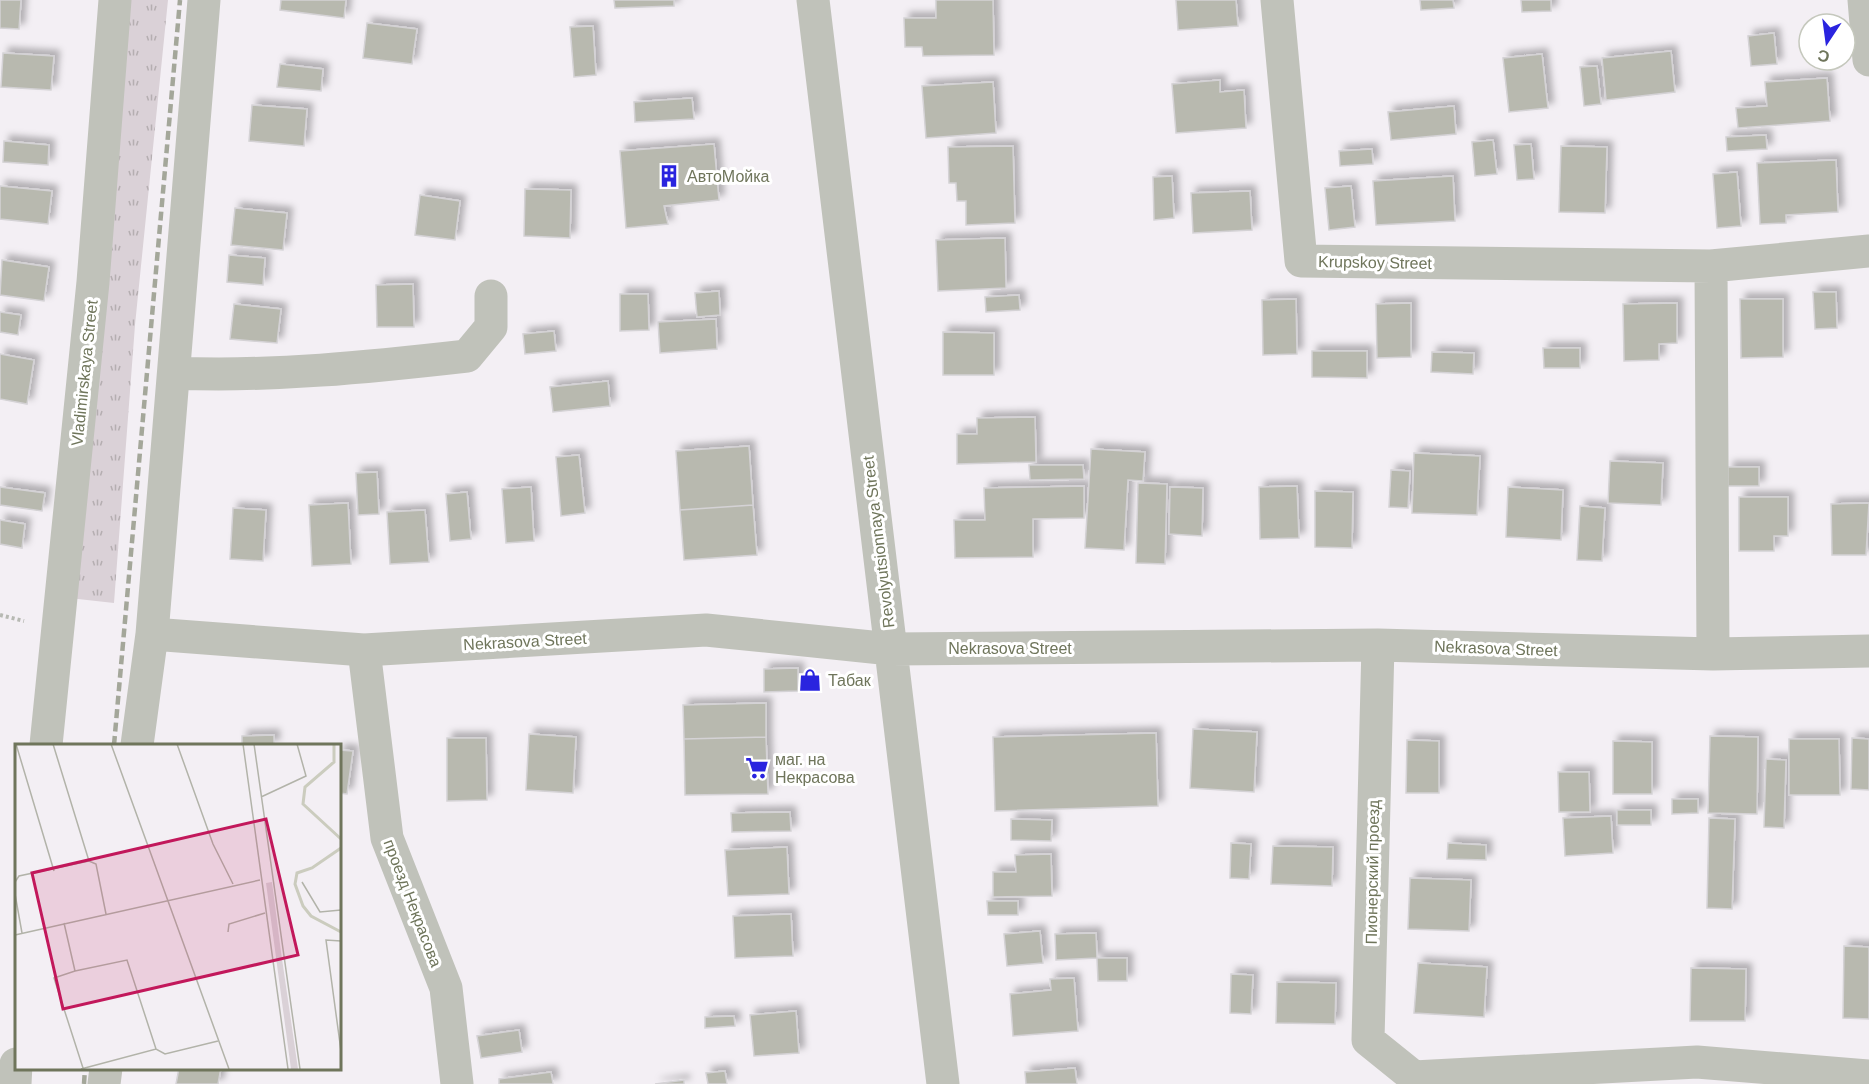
<svg xmlns="http://www.w3.org/2000/svg" width="1869" height="1084" viewBox="0 0 1869 1084" font-family="Helvetica,sans-serif">
	<defs>
		<pattern id="grass-tufts" width="24" height="20" patternUnits="userSpaceOnUse" patternTransform="scale(1.5)"><rect width="24" height="20" fill="#dad1d7"/><path d="M3 7l-1-3M5 7V3M7 7l1-3M15 17l-1-3M17 17v-4M19 17l1-3" fill="none" stroke="#b5aeb1"/></pattern>
		<filter id="shadow"><feDropShadow dx="5.5" dy="-5.5" stdDeviation="3" flood-color="#0004"/></filter>
	</defs>
	<rect width="100%" height="100%" fill="#f3eff4"/>
	<path fill="url(#grass-tufts)" d="M 125,0 L 168,0 L 135,325 L 114,603 L 69,598 Z"/>
	<path fill="#b8b9af" stroke="#d4d2d5" stroke-width="1.5" filter="url(#shadow)" d="M 0,0 L 21,0 L 19,29 L 0,28 Z
		M 281,0 L 346,0 L 344,18 L 280,10 Z
		M 614,0 L 674,0 L 674,6 L 615,8 Z
		M 936,0 L 993,0 L 994,55 L 923,56 L 922,47 L 905,47 L 904,18 L 936,18 Z
		M 1176,0 L 1236,0 L 1238,26 L 1178,30 Z
		M 1420,0 L 1453,0 L 1454,8 L 1421,10 Z
		M 1521,0 L 1551,0 L 1551,11 L 1522,12 Z
		M 367,23 L 417,29 L 412,64 L 363,58 Z
		M 593,26 L 596,75 L 574,77 L 570,27 Z
		M 1774,33 L 1777,64 L 1751,66 L 1748,36 Z
		M 1671,51 L 1675,92 L 1606,100 L 1602,58 Z
		M 3,53 L 54,56 L 51,90 L 1,87 Z
		M 1542,54 L 1548,108 L 1509,112 L 1503,58 Z
		M 280,64 L 323,69 L 321,91 L 277,87 Z
		M 1597,66 L 1601,104 L 1584,106 L 1580,67 Z
		M 1827,78 L 1830,121 L 1738,128 L 1736,108 L 1767,106 L 1765,82 Z
		M 1220,80 L 1220,92 L 1244,90 L 1246,128 L 1176,133 L 1172,84 Z
		M 993,82 L 996,133 L 926,138 L 922,86 Z
		M 692,98 L 694,119 L 635,122 L 634,102 Z
		M 252,105 L 307,109 L 304,146 L 249,141 Z
		M 1454,106 L 1456,134 L 1391,140 L 1388,112 Z
		M 1766,135 L 1767,149 L 1727,151 L 1726,137 Z
		M 1493,140 L 1497,174 L 1475,176 L 1472,142 Z
		M 4,141 L 49,145 L 48,165 L 3,162 Z
		M 714,144 L 719,200 L 664,206 L 668,224 L 626,228 L 620,151 Z
		M 1531,144 L 1534,179 L 1517,180 L 1514,145 Z
		M 1013,146 L 1015,223 L 966,225 L 966,201 L 957,201 L 956,183 L 949,183 L 948,147 Z
		M 1561,146 L 1607,147 L 1605,213 L 1559,212 Z
		M 1372,149 L 1373,164 L 1340,166 L 1339,151 Z
		M 1836,160 L 1838,212 L 1786,215 L 1786,223 L 1760,224 L 1757,163 Z
		M 1737,172 L 1741,226 L 1717,228 L 1713,174 Z
		M 1172,176 L 1174,218 L 1154,220 L 1153,177 Z
		M 1453,176 L 1455,221 L 1376,225 L 1373,181 Z
		M 0,186 L 52,191 L 48,224 L 0,219 Z
		M 1351,186 L 1355,227 L 1329,230 L 1325,188 Z
		M 525,189 L 571,190 L 570,238 L 524,236 Z
		M 1250,191 L 1252,230 L 1193,233 L 1191,193 Z
		M 420,195 L 460,201 L 455,240 L 415,235 Z
		M 235,208 L 287,213 L 283,250 L 231,245 Z
		M 1005,238 L 1006,288 L 938,291 L 936,240 Z
		M 229,255 L 265,258 L 263,285 L 227,282 Z
		M 2,260 L 49,267 L 44,301 L 0,295 Z
		M 413,284 L 414,327 L 377,327 L 376,285 Z
		M 719,291 L 720,315 L 697,317 L 695,293 Z
		M 1813,292 L 1836,292 L 1837,328 L 1815,329 Z
		M 620,294 L 648,294 L 649,330 L 620,331 Z
		M 1019,295 L 1020,310 L 986,312 L 985,297 Z
		M 1296,299 L 1297,354 L 1263,355 L 1262,300 Z
		M 1740,299 L 1783,299 L 1783,357 L 1741,358 Z
		M 1411,303 L 1411,357 L 1377,358 L 1376,304 Z
		M 1677,303 L 1677,343 L 1659,344 L 1659,360 L 1624,361 L 1623,304 Z
		M 234,304 L 281,309 L 277,343 L 230,339 Z
		M 0,312 L 21,315 L 18,335 L 0,332 Z
		M 716,319 L 717,349 L 660,353 L 658,322 Z
		M 554,331 L 556,351 L 525,354 L 523,334 Z
		M 943,332 L 994,333 L 994,375 L 943,375 Z
		M 1543,348 L 1580,348 L 1580,368 L 1544,368 Z
		M 1312,351 L 1367,351 L 1367,378 L 1312,377 Z
		M 1432,352 L 1474,353 L 1473,374 L 1431,372 Z
		M 0,354 L 34,360 L 27,404 L 0,399 Z
		M 608,381 L 610,406 L 553,412 L 550,387 Z
		M 1035,417 L 1036,462 L 957,464 L 957,434 L 977,434 L 977,418 Z
		M 749,446 L 753,505 L 680,510 L 676,451 Z
		M 1091,449 L 1145,452 L 1143,481 L 1128,480 L 1124,550 L 1085,548 Z
		M 1414,453 L 1480,456 L 1477,515 L 1412,513 Z
		M 579,455 L 585,513 L 561,516 L 556,457 Z
		M 1610,461 L 1663,463 L 1661,505 L 1608,503 Z
		M 1029,465 L 1083,465 L 1084,479 L 1030,480 Z
		M 1728,467 L 1759,467 L 1759,486 L 1728,486 Z
		M 1391,470 L 1410,471 L 1408,508 L 1389,507 Z
		M 377,472 L 379,514 L 358,515 L 356,473 Z
		M 1138,483 L 1167,484 L 1165,564 L 1136,563 Z
		M 1084,486 L 1084,518 L 1033,519 L 1033,557 L 955,558 L 954,520 L 985,520 L 984,488 Z
		M 1297,486 L 1299,538 L 1260,539 L 1259,487 Z
		M 0,487 L 45,493 L 42,511 L 0,505 Z
		M 531,487 L 534,541 L 506,543 L 502,489 Z
		M 1170,487 L 1203,488 L 1202,536 L 1169,534 Z
		M 1508,487 L 1563,490 L 1561,540 L 1506,537 Z
		M 1315,491 L 1353,492 L 1352,548 L 1315,547 Z
		M 467,492 L 471,539 L 450,541 L 446,494 Z
		M 1739,497 L 1788,497 L 1788,536 L 1774,536 L 1774,551 L 1739,551 Z
		M 348,503 L 351,564 L 312,566 L 309,505 Z
		M 1869,503 L 1866,555 L 1832,555 L 1831,504 Z
		M 753,505 L 757,555 L 684,560 L 680,510 Z
		M 1580,506 L 1605,508 L 1602,561 L 1577,560 Z
		M 233,508 L 266,510 L 263,561 L 230,559 Z
		M 425,510 L 429,562 L 390,564 L 387,512 Z
		M 0,520 L 25,524 L 22,548 L 0,544 Z
		M 798,668 L 798,691 L 764,692 L 764,669 Z
		M 766,703 L 766,737 L 684,739 L 683,705 Z
		M 1193,729 L 1257,732 L 1254,792 L 1190,788 Z
		M 1156,733 L 1158,806 L 995,811 L 993,737 Z
		M 529,734 L 576,737 L 573,793 L 526,790 Z
		M 274,735 L 274,745 L 242,745 L 242,736 Z
		M 1710,736 L 1758,737 L 1757,814 L 1708,813 Z
		M 766,737 L 768,794 L 685,795 L 684,739 Z
		M 447,738 L 486,738 L 487,800 L 447,801 Z
		M 1852,738 L 1869,739 L 1869,790 L 1851,789 Z
		M 1789,739 L 1839,739 L 1840,795 L 1789,795 Z
		M 1407,740 L 1439,741 L 1439,793 L 1406,793 Z
		M 1613,741 L 1652,742 L 1652,794 L 1613,794 Z
		M 339,750 L 353,751 L 347,794 L 339,793 Z
		M 1766,759 L 1786,760 L 1784,828 L 1764,827 Z
		M 1558,772 L 1589,772 L 1590,812 L 1559,812 Z
		M 1672,799 L 1698,799 L 1698,813 L 1672,814 Z
		M 1617,810 L 1651,810 L 1651,825 L 1617,825 Z
		M 790,812 L 791,831 L 732,832 L 731,813 Z
		M 1611,816 L 1613,853 L 1565,856 L 1563,818 Z
		M 1709,818 L 1735,819 L 1732,909 L 1707,908 Z
		M 1011,819 L 1052,820 L 1051,841 L 1011,840 Z
		M 1231,843 L 1251,844 L 1249,879 L 1230,878 Z
		M 1448,843 L 1486,845 L 1486,860 L 1447,859 Z
		M 1273,846 L 1333,847 L 1332,886 L 1271,884 Z
		M 787,847 L 789,894 L 728,896 L 725,850 Z
		M 1051,854 L 1052,896 L 993,897 L 993,872 L 1016,872 L 1015,855 Z
		M 1410,878 L 1471,880 L 1469,931 L 1408,929 Z
		M 987,901 L 1018,901 L 1018,915 L 988,915 Z
		M 791,914 L 793,956 L 735,958 L 733,916 Z
		M 1040,931 L 1043,963 L 1007,966 L 1004,934 Z
		M 1096,933 L 1097,958 L 1056,960 L 1055,934 Z
		M 1844,946 L 1869,947 L 1869,1019 L 1843,1018 Z
		M 1097,958 L 1127,958 L 1127,981 L 1098,981 Z
		M 1418,963 L 1487,967 L 1484,1017 L 1414,1013 Z
		M 1691,968 L 1746,969 L 1745,1021 L 1690,1021 Z
		M 1231,974 L 1253,975 L 1251,1014 L 1230,1013 Z
		M 1074,978 L 1078,1031 L 1013,1036 L 1010,994 L 1051,990 L 1050,979 Z
		M 1277,982 L 1336,983 L 1335,1024 L 1276,1023 Z
		M 796,1011 L 799,1053 L 754,1056 L 750,1015 Z
		M 734,1016 L 735,1026 L 705,1028 L 705,1017 Z
		M 519,1030 L 522,1052 L 481,1058 L 477,1036 Z
		M 179,1068 L 221,1068 L 218,1084 L 176,1084 Z
		M 1075,1068 L 1077,1084 L 1026,1084 L 1025,1072 Z
		M 725,1071 L 727,1084 L 708,1084 L 706,1073 Z
		M 551,1072 L 553,1084 L 499,1084 L 499,1079 Z
		M 684,1080 L 684,1084 L 655,1084 Z"/>
	<g fill="none" stroke-linecap="round" stroke-linejoin="round">
		<path stroke="#b7b9b3" stroke-width="4" stroke-dasharray="3 3" stroke-linecap="butt" d="M 0,615 L 24,621"/>
		<path stroke="#c0c2ba" stroke-width="33" d="M 813,0 L 943,1084
			M 1277,0 L 1301,261 L 1711,266 L 1869,251
			M 1864,0 L 1869,60
			M 1711,266 L 1713,654
			M 174,373 C 272,377 370,367 467,356 L 491,327 L 491,296
			M 152,634 L 364,650 L 706,630 L 891,649 L 1378,645 L 1713,654 L 1869,651
			M 1378,645 L 1368,1040 L 1414,1077 L 1697,1062 L 1869,1076
			M 364,650 L 387,838 L 446,988 L 457,1084
			M 46,745 L 93,282 L 115,0
			M 137,745 L 152,634 L 204,0
			M 15,1084 L 16,1064
			M 104,1084 L 106,1068"/>
		<path stroke="#a4a79a" stroke-width="4.5" stroke-dasharray="9 4.5" stroke-linecap="butt" d="M 114,745 L 180,0
			M 84,1084 L 85,1068"/>
	</g>
	<defs>
		<g id="building-bare" transform="scale(1.8)"><path d="M-4-6H4V6H1V3H-1V6H-4ZM-2.5-4.3h1.7v1.8h-1.7ZM.8-4.3h1.7v1.8H.8ZM-2.5-1h1.7V.8h-1.7ZM.8-1h1.7V.8H.8Z" fill="#2a24df" stroke="#fff" stroke-width="2.5" paint-order="stroke"/></g>
		<g id="shop-bare" transform="scale(1.8)"><path d="M-5-2.5h2.3a2.7 3.5 0 0 1 5.4 0H5L5.5 6h-11ZM-1.5-2.5h3a1.5 2.3 0 0 0-3 0Z" fill="#2a24df" stroke="#fff" stroke-width="2.5" paint-order="stroke"/></g>
		<g id="supermarket-bare" transform="scale(1.8)"><path d="M-6-5.5h2.5l.6 2H6L4.5 2H-2.5L-4.4-4H-6ZM-1.5 3.2a1.3 1.3 0 1 0 .1 0ZM3 3.2a1.3 1.3 0 1 0 .1 0Z" fill="#2a24df" stroke="#fff" stroke-width="2.5" paint-order="stroke"/></g>
	</defs>
	<g fill-rule="evenodd">
		<use href="#building-bare" x="669" y="176"/>
		<use href="#shop-bare" x="810" y="680"/>
		<use href="#supermarket-bare" x="757" y="768"/>
	</g>
	<g text-anchor="middle" stroke-width="6" stroke-linejoin="round" paint-order="stroke">
		<g font-size="16" fill="#6f755b" stroke="#fff" text-anchor="start">
			<text x="687" y="182">АвтоМойка</text>
			<text x="828" y="686">Табак</text>
			<text x="775" y="765">маг. на<tspan x="775" dy="18">Некрасова</tspan></text>
		</g>
		<g font-size="16" fill="#6f755b" stroke="#fff">
			<text transform="translate(1375 262) rotate(1)" y="6">Krupskoy Street</text>
			<text transform="translate(84 373) rotate(-84)" y="6">Vladimirskaya Street</text>
			<text transform="translate(878 542) rotate(-97)" y="6">Revolyutsionnaya Street</text>
			<text transform="translate(525 641) rotate(-3)" y="6">Nekrasova Street</text>
			<text x="1010" y="654">Nekrasova Street</text>
			<text transform="translate(1496 648) rotate(2)" y="6">Nekrasova Street</text>
			<text transform="translate(1372 872) rotate(-89)" y="6">Пионерский проезд</text>
			<text transform="translate(413 903) rotate(69)" y="6">проезд Некрасова</text>
		</g>
	</g>
	<g transform="translate(15 744)">
		<rect width="326" height="326" fill="#f3eff4"/>
		<path d="M 257,138 L 266,208 L 283,325 L 276,325 L 251,139 Z" fill="#dad1d7"/>
		<path fill="none" stroke="#cbccbe" stroke-width="3" d="M 319,0 L 319,18 L 290,43 L 288,60 L 326,95M 326,104 L 297,124 L 282,129 L 280,140 L 288,162 L 296,172 L 326,188"/>
		<path fill="none" stroke="#b2b3a9" stroke-width="1.5" d="M 1,0 L 39,127M 38,0 L 74,117M 96,0 L 214,325M 162,0 L 198,100 L 218,140M 228,0 L 273,325M 239,0 L 285,325M 246,53 L 291,32 L 282,0M 0,138 L 4,132 L 74,117 L 81,120 L 91,170M 287,138 L 305,168 L 326,166M 0,150 L 7,189M 49,179 L 60,227M 213,188 L 214,180 L 250,169M 0,191 L 245,136M 326,197 L 311,196 L 326,307M 68,324 L 39,234 L 60,227 L 112,216 L 141,305M 66,325 L 141,305 L 150,310 L 203,297"/>
		<path fill="#c2185b" fill-opacity="0.15" stroke="#c2185b" stroke-width="3" d="M 251,75 L 283,211 L 48,265 L 17,129 Z"/>
		<rect width="326" height="326" fill="none" stroke="#6f755b" stroke-width="3"/>
	</g>
	<g transform="translate(1827 42) rotate(193)"><circle r="28" fill="#ffffff" stroke="#c5c8bd" stroke-width="1.5"/>
	<path d="M0-4.5L10 22L0 15L-10 22Z" fill="#2a24df"/>
	<text y="-9" font-size="16" font-weight="bold" text-anchor="middle" fill="#6f755b">С</text>
	</g>
</svg>
